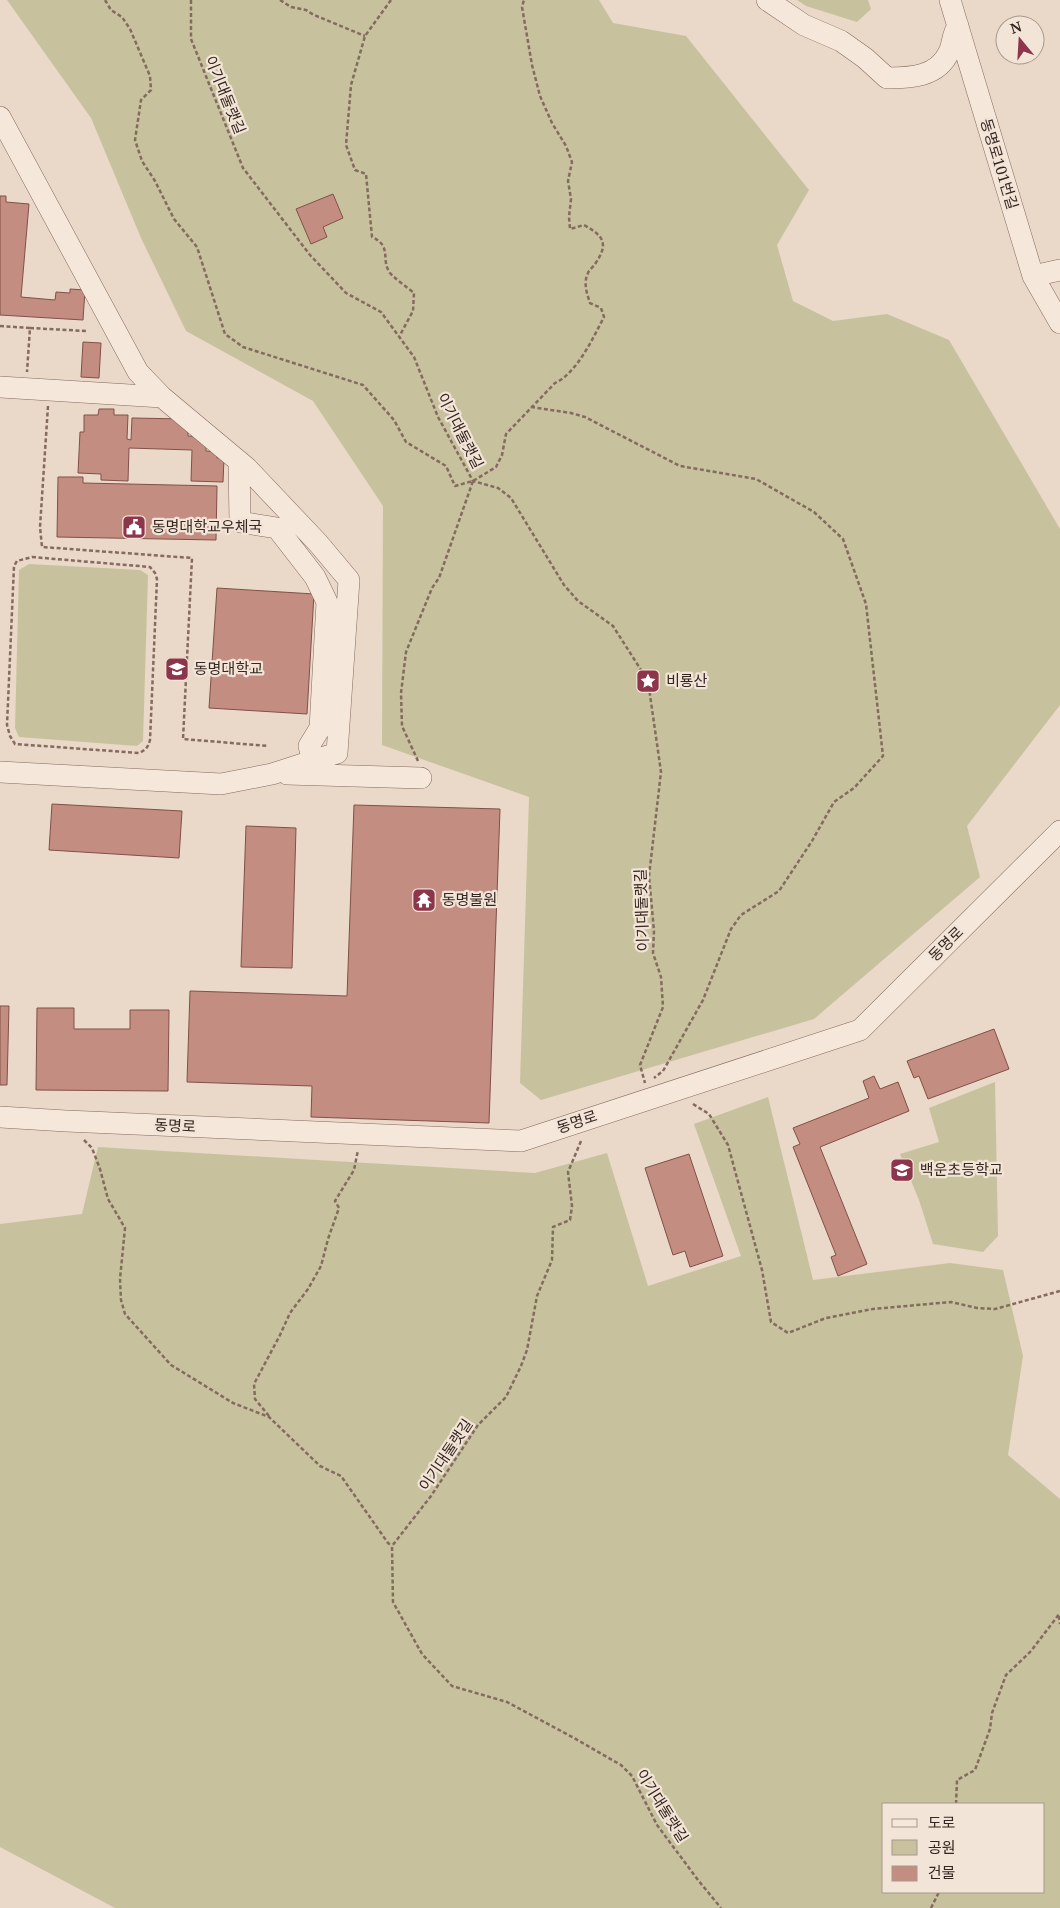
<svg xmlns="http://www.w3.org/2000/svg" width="1060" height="1908" viewBox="0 0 1060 1908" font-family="'Noto Serif','Noto Sans KR',serif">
	<rect width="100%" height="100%" fill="#ead8c8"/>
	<path fill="#c7c29d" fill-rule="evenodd" d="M 7,0 L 599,0 L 613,23 L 686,36 L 809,190 L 777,245 L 793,301 L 833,321 L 887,314 L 949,340 L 1060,529 L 1060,705 L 967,826 L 980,877 L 814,1019 L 541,1100 L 520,1083 L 529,797 L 382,745 L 383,506 L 313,401 L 186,331 L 141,238 L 91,118 Z
		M 797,0 L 868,0 L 871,9 L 857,22 L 806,6 Z
		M 29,564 L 140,570 L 148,575 L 143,741 L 137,746 L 19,737 L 15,728 L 19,570 Z
		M 995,1082 L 998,1236 L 983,1252 L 933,1244 L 919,1200 L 900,1154 L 939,1142 L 929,1108 Z
		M 768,1097 L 813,1280 L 950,1263 L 1003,1270 L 1023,1356 L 1008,1455 L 1060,1499 L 1060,1908 L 115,1908 L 0,1847 L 0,1224 L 82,1214 L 98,1147 L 535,1173 L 607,1153 L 648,1286 L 741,1256 L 694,1124 ZM 884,1804 L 1044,1804 L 1044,1892 L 884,1892 Z"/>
	<path fill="#c48d82" stroke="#815047" d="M 333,194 L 343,218 L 323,227 L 327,237 L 311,244 L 296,209 Z
		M 0,196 L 6,196 L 6,202 L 29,204 L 21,297 L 55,300 L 56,292 L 70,293 L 70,289 L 85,290 L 83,320 L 0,315 Z
		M 83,342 L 101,343 L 99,378 L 81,377 Z
		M 99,409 L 114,409 L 114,415 L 128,415 L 127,439 L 131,440 L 132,418 L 184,419 L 188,426 L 188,436 L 206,437 L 206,451 L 217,452 L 217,458 L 224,458 L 223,482 L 191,481 L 192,450 L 129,448 L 128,481 L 101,480 L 101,474 L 78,473 L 80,432 L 84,432 L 84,415 L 98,415 Z
		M 58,477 L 83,477 L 83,483 L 217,486 L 216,540 L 57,537 Z
		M 217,588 L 314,594 L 307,714 L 209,708 Z
		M 52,804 L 182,811 L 179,858 L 49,850 Z
		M 354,805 L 500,809 L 489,1123 L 311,1117 L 312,1086 L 187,1082 L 190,991 L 347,996 Z
		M 246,826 L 296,828 L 292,968 L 241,967 Z
		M 0,1006 L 9,1006 L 7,1085 L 0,1085 Z
		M 37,1008 L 74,1008 L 74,1029 L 130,1029 L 130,1010 L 169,1010 L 168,1091 L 36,1090 Z
		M 994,1029 L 1009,1069 L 928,1099 L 919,1076 L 914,1078 L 907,1061 Z
		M 874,1076 L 880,1089 L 898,1082 L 909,1111 L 820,1147 L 867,1264 L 838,1276 L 831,1257 L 836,1255 L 793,1147 L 800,1144 L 793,1128 L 869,1098 L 863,1081 Z
		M 689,1154 L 723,1256 L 690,1267 L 685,1251 L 673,1255 L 645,1168 Z"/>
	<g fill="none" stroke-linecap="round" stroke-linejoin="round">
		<g stroke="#846a5f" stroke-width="22">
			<path id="minor" d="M 767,0 L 804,25 L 841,41 L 865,58 L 887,78 C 910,78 938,77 949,52 C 953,44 952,34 958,26
				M 950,0 L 1033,276 L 1060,323
				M 0,117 L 138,372 L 162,397 L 247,468 L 318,543 L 349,580 L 337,753 L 272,774 L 221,784 L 0,772
				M 1033,276 L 1060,270
				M 0,387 L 162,397
				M 239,461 L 240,522 L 277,528 L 315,577 L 327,602 L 320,728 L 309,746 L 313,761
				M 287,774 L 421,778
				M 0,1117 L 66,1121 L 521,1141 L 860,1030 L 1060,831"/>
		</g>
		<path stroke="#846a5f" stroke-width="2.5" stroke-dasharray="4 2.5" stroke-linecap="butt" d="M 105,0 L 111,10 L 122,17 L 130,29 L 150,76 L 151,90 L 141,100 L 135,140 L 142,161 L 155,181 L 174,219 L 197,247 L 225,334 L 243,347 L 363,385 L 394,420 L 406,442 L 446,466 L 455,486 L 473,481 L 496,467 L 502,455 L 506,434 L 555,383 C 577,373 593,338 604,317 L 601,308 L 590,303 C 587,294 583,283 588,273 C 589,270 593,267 595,264 C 609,244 604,236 584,225 L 570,229 L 569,217 L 571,199 L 568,181 L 572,162 L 566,146 L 552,123 L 540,96 L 532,65 L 522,7 L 524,0
			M 191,0 L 191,39 L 243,168 L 310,255 L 346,293 L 381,312 L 414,357 L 438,417 L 473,481 L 498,488 L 511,498 L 564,585 L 578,601 L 613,626 L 648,681 L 661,772 L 649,876 L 654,931 L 653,953 L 661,977 L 663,1007 L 640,1065 L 645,1083
			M 280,0 L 291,7 L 306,10 L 314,15 L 365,36
			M 391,0 L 365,36 L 351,85 L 346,145 L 355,170 L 366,174 L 372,237 C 393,247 380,259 390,273 C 394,278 408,288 414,293 L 413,311 L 399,337
			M 0,326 L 30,328 L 27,372
			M 30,328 L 86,331
			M 48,406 L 40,527 L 42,547 L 192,558 L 183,739 L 268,746
			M 531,407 L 571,413 L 585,417 L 680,466 L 756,479 L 814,512 L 843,539 L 866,604 L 883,756 L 854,788 L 834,802 L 812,841 L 779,891 L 741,915 L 731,929 L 703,1000 L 663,1071 L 654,1078
			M 32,557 L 150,567 L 155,573 L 157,579 L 150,740 C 148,747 146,750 139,753 L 15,744 L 10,736 L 7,725 L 14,566 L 17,561 Z
			M 418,761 L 402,726 L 401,693 L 406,652 L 432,588 L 439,578 L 473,481
			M 693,1104 L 709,1114 L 728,1145 L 762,1270 L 771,1322 L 788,1333 L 826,1318 L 873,1309 L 951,1302 L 977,1308 L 995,1309 L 1060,1291
			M 84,1140 L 92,1148 L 100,1169 L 108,1199 L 125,1228 L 120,1279 L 121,1300 L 125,1314 L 171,1365 L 233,1403 L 269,1417 L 320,1466 L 341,1476 L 388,1543 L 392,1546
			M 581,1141 L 568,1172 L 572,1206 L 570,1220 L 553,1227 L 552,1260 L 537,1296 L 527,1350 L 521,1366 L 506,1397 L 478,1425 L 431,1496 L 392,1546 L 393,1602 L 422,1654 L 452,1686 L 507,1702 L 574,1738 L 621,1765 L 632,1776 L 657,1825 L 698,1880 L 721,1908
			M 269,1416 L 255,1399 L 254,1384 L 280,1335 L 290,1313 L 308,1289 L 321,1266 L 328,1239 L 339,1208 L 335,1201 L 354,1170 L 358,1150
			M 1059,1616 L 1060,1624
			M 956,1804 L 957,1780 L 975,1770 L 990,1729 L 992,1713 L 1006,1675 L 1031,1651 L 1060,1613
			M 931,1908 L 939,1892"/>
		<use href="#minor" stroke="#f5e7da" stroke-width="21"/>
	</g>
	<defs>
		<g id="civic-square" transform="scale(1.25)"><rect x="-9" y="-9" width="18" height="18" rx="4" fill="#8d354b" stroke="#f2e4d7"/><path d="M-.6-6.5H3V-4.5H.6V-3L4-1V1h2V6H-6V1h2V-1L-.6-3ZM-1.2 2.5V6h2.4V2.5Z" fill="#fff"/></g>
		<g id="university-square" transform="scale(1.25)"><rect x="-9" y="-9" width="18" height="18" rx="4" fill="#8d354b" stroke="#f2e4d7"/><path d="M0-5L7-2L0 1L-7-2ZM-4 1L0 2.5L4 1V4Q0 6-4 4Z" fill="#fff"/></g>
		<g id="sight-square" transform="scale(1.25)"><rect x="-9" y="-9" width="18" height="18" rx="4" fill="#8d354b" stroke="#f2e4d7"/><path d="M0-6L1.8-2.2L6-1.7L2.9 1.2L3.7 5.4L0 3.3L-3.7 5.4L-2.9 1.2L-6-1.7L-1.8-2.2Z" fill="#fff"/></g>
		<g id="temple-square" transform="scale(1.25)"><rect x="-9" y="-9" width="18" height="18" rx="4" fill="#8d354b" stroke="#f2e4d7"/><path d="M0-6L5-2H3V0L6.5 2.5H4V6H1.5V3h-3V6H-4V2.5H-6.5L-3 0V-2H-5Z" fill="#fff"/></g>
		<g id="school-square" transform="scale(1.25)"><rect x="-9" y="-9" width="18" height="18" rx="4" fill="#8d354b" stroke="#f2e4d7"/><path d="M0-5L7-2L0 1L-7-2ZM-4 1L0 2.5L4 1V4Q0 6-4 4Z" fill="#fff"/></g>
	</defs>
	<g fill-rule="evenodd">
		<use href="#civic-square" x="134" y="527"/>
		<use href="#university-square" x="177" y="669"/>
		<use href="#sight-square" x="648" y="681"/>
		<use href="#temple-square" x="424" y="900"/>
		<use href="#school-square" x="902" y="1170"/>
	</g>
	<g text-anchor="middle" stroke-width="4.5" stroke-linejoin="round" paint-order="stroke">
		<g font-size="15" fill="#362621" stroke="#f2e4d7">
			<text transform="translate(225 95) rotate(68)" y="5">이기대둘랫길</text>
			<text transform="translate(999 164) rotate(73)" y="5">동명로101번길</text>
			<text transform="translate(460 431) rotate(63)" y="5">이기대둘랫길</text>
			<text transform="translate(642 910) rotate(-92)" y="5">이기대둘랫길</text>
			<text transform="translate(946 944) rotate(-45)" y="5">동명로</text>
			<text transform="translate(577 1122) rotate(-18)" y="5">동명로</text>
			<text transform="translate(175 1126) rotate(3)" y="5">동명로</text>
			<text transform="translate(446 1455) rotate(-56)" y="5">이기대둘랫길</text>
			<text transform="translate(662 1806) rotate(58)" y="5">이기대둘랫길</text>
		</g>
		<g font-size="15" fill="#362621" stroke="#f2e4d7" text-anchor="start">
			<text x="152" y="532">동명대학교우체국</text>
			<text x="194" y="674">동명대학교</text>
			<text x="666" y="686">비룡산</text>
			<text x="442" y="905">동명불원</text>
			<text x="920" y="1175">백운초등학교</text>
		</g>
	</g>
	<rect x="882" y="1803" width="162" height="90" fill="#f2e4d7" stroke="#a7988e"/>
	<rect x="892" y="1819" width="25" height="8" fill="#f5e7da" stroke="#a7988e"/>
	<text x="928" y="1828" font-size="15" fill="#362621">도로</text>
	<rect x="892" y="1840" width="25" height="15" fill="#c7c29d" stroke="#a7988e"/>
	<text x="928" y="1853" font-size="15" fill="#362621">공원</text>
	<rect x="892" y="1866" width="25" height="15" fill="#c48d82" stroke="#a7988e"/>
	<text x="928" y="1878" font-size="15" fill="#362621">건물</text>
	<g transform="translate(1020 40) rotate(342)"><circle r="24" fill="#f2e4d7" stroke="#a7988e"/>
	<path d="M0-4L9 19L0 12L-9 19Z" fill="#8d354b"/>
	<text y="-8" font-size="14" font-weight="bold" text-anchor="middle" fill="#362621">N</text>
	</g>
</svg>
